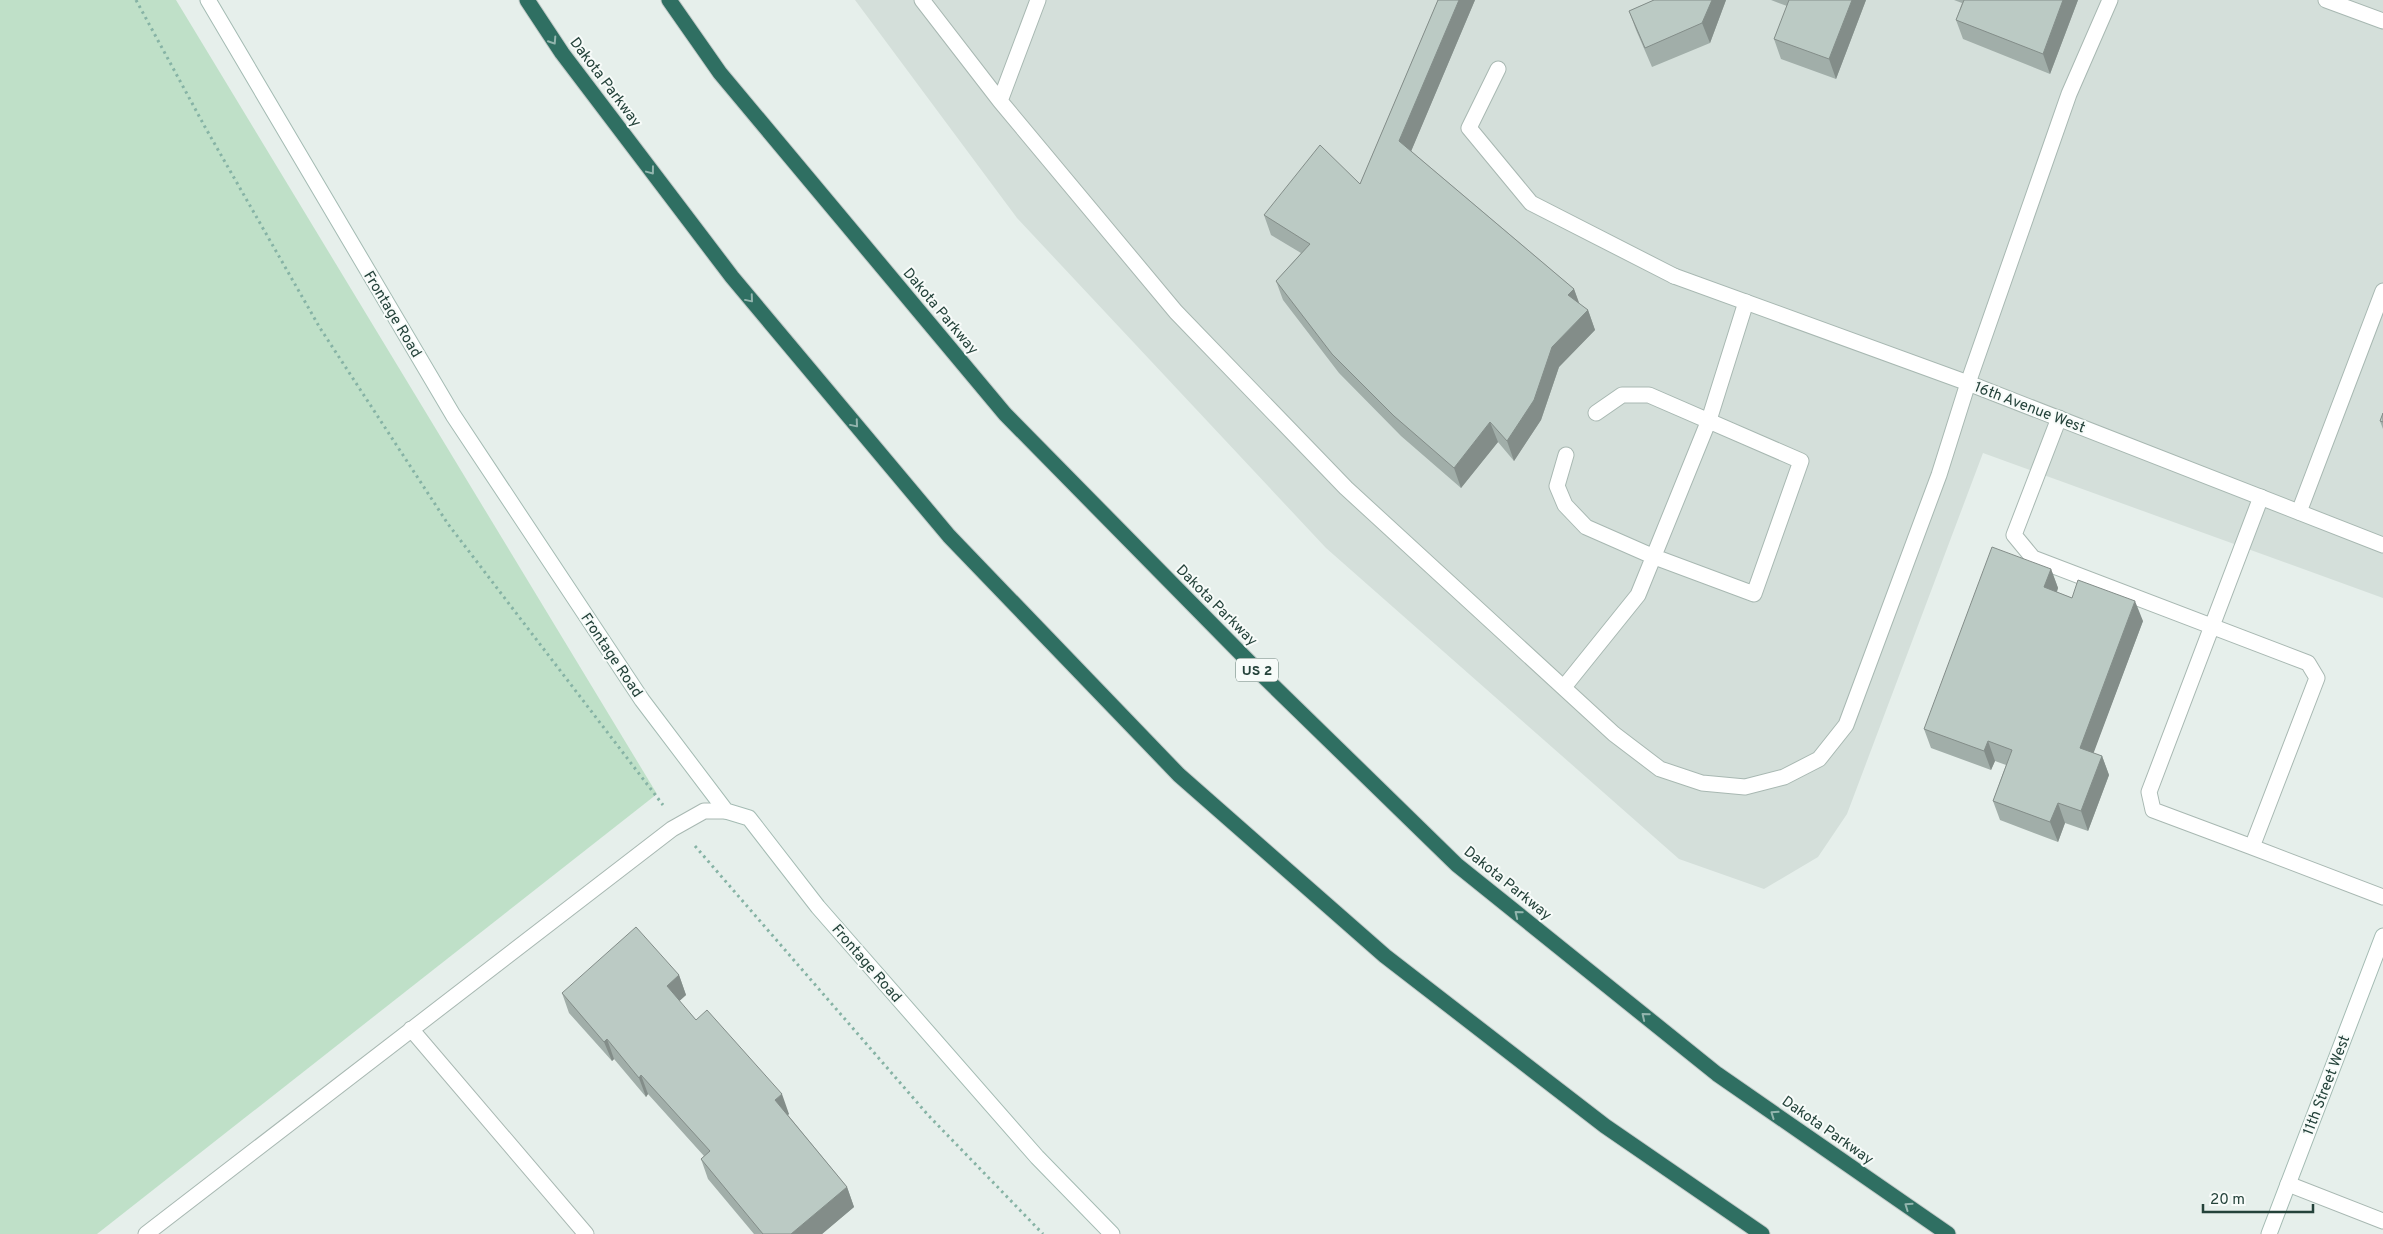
<svg xmlns="http://www.w3.org/2000/svg" width="2383" height="1234" viewBox="0 0 2383 1234" font-family="Overpass,sans-serif">
	<rect width="100%" height="100%" fill="#e6efeb"/>
	<path fill="#d4dfda" d="M 855,0 L 2383,0 L 2383,598 L 1983,453 L 1847,814 L 1818,857 L 1764,889 L 1679,859 L 1326,548 L 1017,218 Z"/>
	<path fill="#bfe0c8" d="M 0,0 L 176,0 L 657,794 L 97,1234 L 0,1234 Z"/>
	<g fill="none" stroke-linecap="round" stroke-linejoin="round">
		<g stroke="#a8b8b2" stroke-width="17">
			<path id="lane" d="M 922,0 L 1000,101 L 1176,312 L 1346,488 L 1614,734 L 1660,769 L 1702,783 L 1745,787 L 1784,777 L 1819,759 L 1846,725 L 1939,475 L 1968,383 L 2069,94 L 2110,0
				M 2326,0 L 2383,21
				M 1498,69 L 1469,128 L 1531,203 L 1674,276
				M 1000,101 L 1038,0
				M 2059,418 L 2014,535 L 2033,558 L 2308,663 L 2317,678 L 2252,847 L 2383,897
				M 1566,455 L 1557,486 L 1565,505 L 1586,527 L 1652,556 L 1754,594 L 1801,461 L 1649,395 L 1622,395 L 1596,413
				M 2299,512 L 2383,291
				M 1564,687 L 1638,595 L 1709,420 L 1746,302
				M 2252,847 L 2153,810 L 2149,792 L 2261,497
				M 411,1029 L 586,1234
				M 146,1234 L 672,829 L 704,811 L 726,811"/>
		</g>
		<g stroke="#a8b8b2" stroke-width="17">
			<path id="street" d="M 1674,276 L 1968,383 L 2383,545
				M 2288,1184 L 2383,1221"/>
		</g>
		<g stroke="#a4bbb3" stroke-width="17">
			<path id="secondary" d="M 208,0 L 453,415 L 642,700 L 726,811 L 749,818 L 818,907 L 1037,1157 L 1112,1234
				M 2269,1234 L 2383,936"/>
		</g>
		<g stroke="#c2cac8" stroke-width="17">
			<path id="highway" d="M 527,0 L 562,53 L 732,277 L 949,536 L 1179,775 L 1385,956 L 1605,1126 L 1762,1234
				M 669,0 L 720,73 L 1005,414 L 1258,671 L 1457,865 L 1717,1074 L 1948,1234"/>
		</g>
		<path stroke="#86b3a5" stroke-width="3" stroke-dasharray="2.5 4" stroke-linecap="butt" d="M 136,0 L 205,127 L 320,328 L 448,524 L 663,805
			M 695,846 L 928,1115 L 1043,1234"/>
		<use href="#lane" stroke="#fff" stroke-width="15"/>
		<use href="#street" stroke="#fff" stroke-width="15"/>
		<use href="#secondary" stroke="#fff" stroke-width="15"/>
		<use href="#highway" stroke="#2f6f62" stroke-width="15"/>
	</g>
	<path fill="#a1aea9" d="M 1438,0 L 1475,0 L 1411,151 L 1574,289 L 1579,304 L 1588,310 L 1595,330 L 1559,367 L 1541,420 L 1514,461 L 1498,442 L 1461,488 L 1401,436 L 1339,373 L 1283,300 L 1276,281 L 1301,253 L 1271,235 L 1264,215 L 1360,184 Z
		M 1654,0 L 1726,0 L 1710,43 L 1652,67 L 1636,30 L 1629,11 Z
		M 1771,0 L 1866,0 L 1836,79 L 1781,59 L 1774,39 L 1787,6 Z
		M 1954,0 L 2078,0 L 2050,74 L 1963,39 L 1956,20 L 1962,3 Z
		M 2383,413 L 2383,429 L 2380,421 Z
		M 2051,569 L 2058,588 L 2057,592 L 2072,598 L 2143,621 L 2093,753 L 2102,756 L 2109,775 L 2088,831 L 2065,823 L 2058,842 L 2000,820 L 1993,801 L 2006,765 L 1995,761 L 1991,770 L 1931,748 L 1924,729 Z
		M 679,975 L 686,995 L 679,1001 L 696,1020 L 789,1114 L 788,1115 L 847,1187 L 854,1207 L 822,1234 L 754,1234 L 708,1179 L 701,1159 L 704,1156 L 648,1094 L 646,1097 L 614,1059 L 612,1061 L 569,1013 L 562,993 Z"/>
	<path fill="#838d89" d="M 1459,0 L 1475,0 L 1407,161 L 1399,141 Z
		M 1712,0 L 1726,0 L 1710,43 L 1702,23 Z
		M 1852,0 L 1866,0 L 1836,79 L 1829,59 Z
		M 2063,0 L 2078,0 L 2050,74 L 2043,54 Z
		M 1574,289 L 1581,308 L 1568,295 Z
		M 1588,310 L 1595,330 L 1559,367 L 1541,420 L 1514,461 L 1507,441 L 1552,347 Z
		M 1490,422 L 1498,442 L 1461,488 L 1454,468 Z
		M 2051,569 L 2058,588 L 2051,606 L 2044,587 Z
		M 2135,601 L 2143,621 L 2088,768 L 2080,748 Z
		M 1988,741 L 1995,761 L 1991,770 L 1984,751 Z
		M 2102,756 L 2109,775 L 2088,831 L 2081,811 Z
		M 2058,803 L 2065,823 L 2058,842 L 2050,822 Z
		M 679,975 L 686,995 L 674,1006 L 667,986 Z
		M 607,1039 L 614,1059 L 612,1061 L 604,1042 Z
		M 641,1075 L 648,1094 L 646,1097 L 639,1078 Z
		M 782,1094 L 789,1114 L 782,1120 L 775,1100 Z
		M 847,1187 L 854,1207 L 822,1234 L 791,1234 Z"/>
	<path fill="#bbcac4" stroke="#838d89" d="M 1438,0 L 1459,0 L 1399,141 L 1574,289 L 1568,295 L 1588,310 L 1552,347 L 1534,400 L 1507,441 L 1490,422 L 1454,468 L 1394,416 L 1332,354 L 1276,281 L 1310,244 L 1264,215 L 1320,145 L 1360,184 Z
		M 1654,0 L 1712,0 L 1702,23 L 1645,48 L 1629,11 Z
		M 1789,0 L 1852,0 L 1829,59 L 1774,39 Z
		M 1964,0 L 2063,0 L 2043,54 L 1956,20 Z
		M 2383,413 L 2383,422 L 2380,421 Z
		M 1992,547 L 2051,569 L 2044,587 L 2072,598 L 2078,580 L 2135,601 L 2080,748 L 2102,756 L 2081,811 L 2058,803 L 2050,822 L 1993,801 L 2012,750 L 1988,741 L 1984,751 L 1924,729 Z
		M 636,927 L 679,975 L 667,986 L 696,1020 L 707,1010 L 782,1094 L 775,1100 L 847,1187 L 791,1234 L 763,1234 L 701,1159 L 710,1151 L 641,1075 L 639,1078 L 607,1039 L 604,1042 L 562,993 Z"/>
	<defs><path id="oneway-chevron" d="M-2-3.5L2.5 0L-2 3.5" fill="none" stroke-width="1.6" stroke-linecap="round" stroke-linejoin="round" transform="scale(1.25)"/></defs>
	<g stroke="#93b5ae">
		<use href="#oneway-chevron" transform="translate(553 41) rotate(57)"/>
		<use href="#oneway-chevron" transform="translate(651 171) rotate(53)"/>
		<use href="#oneway-chevron" transform="translate(750 299) rotate(50)"/>
		<use href="#oneway-chevron" transform="translate(855 424) rotate(50)"/>
		<use href="#oneway-chevron" transform="translate(1518 914) rotate(-141)"/>
		<use href="#oneway-chevron" transform="translate(1645 1016) rotate(-141)"/>
		<use href="#oneway-chevron" transform="translate(1774 1114) rotate(-145)"/>
		<use href="#oneway-chevron" transform="translate(1908 1206) rotate(-145)"/>
	</g>
	<g text-anchor="middle" stroke-width="4" stroke-linejoin="round" paint-order="stroke">
		<rect fill="#f7fbf9" stroke="#637a73" stroke-width="1" x="1236" y="658.5" width="42" height="23" rx="4"/>
		<g font-size="14" font-weight="bold" fill="#24423a">
			<text x="1257" y="675">US 2</text>
		</g>
		<g font-size="15" fill="#24423a" stroke="#f7fbf9">
			<text transform="translate(606 82) rotate(53)" y="5">Dakota Parkway</text>
			<text transform="translate(941 311) rotate(50)" y="5">Dakota Parkway</text>
			<text transform="translate(393 314) rotate(59)" y="5">Frontage Road</text>
			<text transform="translate(2030 407) rotate(21)" y="5">16th Avenue West</text>
			<text transform="translate(1217 605) rotate(45)" y="5">Dakota Parkway</text>
			<text transform="translate(612 655) rotate(56)" y="5">Frontage Road</text>
			<text transform="translate(1508 883) rotate(39)" y="5">Dakota Parkway</text>
			<text transform="translate(867 963) rotate(49)" y="5">Frontage Road</text>
			<text transform="translate(2326 1085) rotate(-69)" y="5">11th Street West</text>
			<text transform="translate(1828 1130) rotate(35)" y="5">Dakota Parkway</text>
		</g>
	</g>
	<path d="M2203 1204v8h110v-8" fill="none" stroke="#24423a" stroke-width="2.5"/>
	<text x="2210" y="1204" font-size="15" fill="#24423a" stroke="#f7fbf9" stroke-width="4" paint-order="stroke">20 m</text>
</svg>
